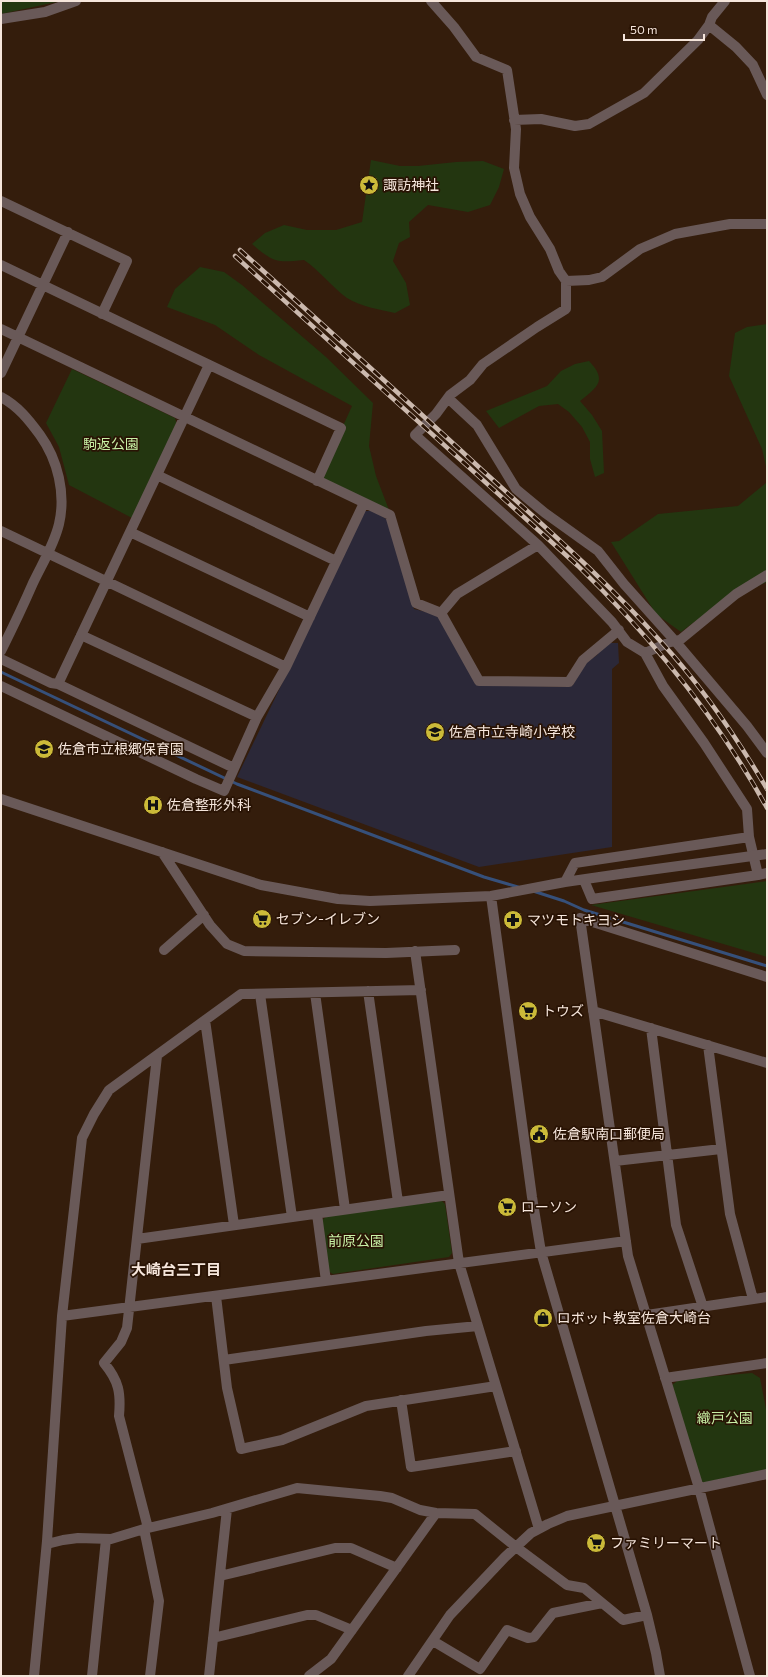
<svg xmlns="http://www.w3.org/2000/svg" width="768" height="1677" viewBox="0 0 768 1677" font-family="Commissioner,'Noto Sans JP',sans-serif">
	<rect width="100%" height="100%" fill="#341d0c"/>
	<path fill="#2b2838" d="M 365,511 L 373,511 L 388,520 L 414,609 L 438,615 L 473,675 L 475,684 L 568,687 L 573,685 L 582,666 L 597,655 L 602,648 L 609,643 L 618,643 L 619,663 L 612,669 L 612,847 L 479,867 L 237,777 Z"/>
	<path fill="#233610" d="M 1,1 L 61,1 L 1,14 Z
		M 371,160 L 400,166 L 418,166 L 456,162 L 483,161 L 504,169 L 499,187 L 490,205 L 468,212 L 428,205 L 409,222 L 410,237 L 399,243 L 393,261 L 406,283 L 410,305 L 395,313 C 381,310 359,306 347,298 C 332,287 320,271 304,260 C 276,263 273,262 252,244 L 265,233 L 284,225 L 307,230 L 336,230 L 362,222 Z
		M 200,267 L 224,272 L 242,285 L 326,357 L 373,403 L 369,446 L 376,476 L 389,510 L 320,477 L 352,406 L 259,355 L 215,325 L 167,307 L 175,289 Z
		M 767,324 L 767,471 L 762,449 L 729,376 L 735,333 L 747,327 Z
		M 589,361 C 608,381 597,387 580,401 L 592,415 L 602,431 L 604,473 L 595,477 L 590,459 L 590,442 L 582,427 L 569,412 L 558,404 L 539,406 L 499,428 L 486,411 L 547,386 L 561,371 L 575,364 Z
		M 72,369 L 175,418 L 177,425 L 132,518 L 69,485 L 59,447 L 46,423 Z
		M 767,482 L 767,582 C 736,596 708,611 681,632 L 656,614 L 611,542 L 619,541 L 658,514 L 738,506 Z
		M 767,881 L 767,957 L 591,905 Z
		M 442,1201 L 445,1204 L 452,1253 L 449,1257 L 333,1274 L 328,1271 L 320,1222 L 328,1215 Z
		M 752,1373 L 760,1378 L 767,1414 L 767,1470 L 704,1483 L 699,1479 L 672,1385 L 680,1379 Z"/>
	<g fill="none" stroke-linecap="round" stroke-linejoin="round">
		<path stroke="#36507a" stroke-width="3" d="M 1,672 L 237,784 L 484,877 L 518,887
			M 533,891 L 564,901 L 584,910 L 767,966"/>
		<path stroke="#695958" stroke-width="10" d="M 431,1 L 454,27 L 476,57 L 507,70 L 516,129 L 514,168 L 520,194 L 530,217 L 550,249 L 559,271 L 566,281 L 566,309 L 537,327 L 483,364 L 470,380 L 450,395 L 436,414 L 415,435 L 538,545 L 612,622 L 627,642 L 645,653 L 663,686 L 704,743 L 747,809 L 749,837 L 758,875 L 767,873
			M 1,19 L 45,12 L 76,1
			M 709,25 L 712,17 L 725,1
			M 514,120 L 541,119 L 575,126 L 589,124 L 644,93 L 698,40 L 709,25 L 736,47 L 753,65 L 767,95
			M 1,201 L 127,261 L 102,314
			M 1,265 L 341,428 L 317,481
			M 566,281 L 589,280 L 602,277 L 640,249 L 675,234 L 730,224 L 767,224
			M 1,329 L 390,515 L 416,603 L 441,613
			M 209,365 L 58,684 L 234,768
			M 1,373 L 68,232
			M 1,397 C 18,406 29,420 40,435 C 58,460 66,494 59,524 C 54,545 42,564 33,583 C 23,606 12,629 1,651
			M 448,398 L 477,425 L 516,489 L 545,513 L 598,551 L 624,584 L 675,641 L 747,726 L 767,753
			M 157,475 L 336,561
			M 1,531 L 286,667
			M 130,532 L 310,617
			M 538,545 L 457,594 L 441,613 L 479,681 L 569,682 L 583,660 L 619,630
			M 81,635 L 257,717
			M 645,653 L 670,642 L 680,640 L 736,594 L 767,575
			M 1,659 L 51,683 L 58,684
			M 1,686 L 196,779 L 224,791 L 257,717 L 286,667 L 364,503
			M 1,799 L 261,885 L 338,899 L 370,901 L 491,896 L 565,882 L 627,873
			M 162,852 L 210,925 L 227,944 L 244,951 L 386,953 L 455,950
			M 584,880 L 592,899 L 758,875
			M 565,882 L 575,863 L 749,837
			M 491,896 L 532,1197 L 541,1252 L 647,1615 L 656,1653 L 660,1676
			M 164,950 L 204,915
			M 415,951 L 459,1263 L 539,1529
			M 368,991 L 398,1202
			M 315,993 L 345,1209
			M 260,994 L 292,1217
			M 593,1011 L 767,1063
			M 205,1020 L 234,1225
			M 651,1028 L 676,1225 L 703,1307
			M 708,1045 L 730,1214 L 753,1299
			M 615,1161 L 721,1149
			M 317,1214 L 326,1281
			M 137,1239 L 449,1195
			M 216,1296 L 227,1388 L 241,1449 L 282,1440 L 366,1406 L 496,1386
			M 647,1315 L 767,1297
			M 62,1316 L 626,1241
			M 224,1360 L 426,1331 L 478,1326
			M 665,1378 L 767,1363
			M 401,1400 L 411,1467 L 516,1451
			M 148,1528 L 119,1416 C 121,1393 119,1381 104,1363 L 121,1342 L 127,1328 L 157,1056
			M 144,1529 L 159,1601 L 150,1676
			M 47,1544 L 63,1540 L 78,1538 L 111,1539 L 144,1529 L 212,1513 L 297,1488 L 380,1496 L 392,1498 L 420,1510 L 436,1513 L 475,1514 L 516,1547 L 567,1585 L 584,1588 L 623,1620 L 647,1615
			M 220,1576 L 335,1548 L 351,1548 L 397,1568
			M 213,1638 L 307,1615 L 316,1615 L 352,1630
			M 433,1641 L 480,1669 L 507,1630 L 528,1638 L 534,1637 L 553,1613 L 602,1603
			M 34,1676 L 47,1541 L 62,1316 L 82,1138 L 94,1114 L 109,1090 L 241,994 L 421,990
			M 92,1676 L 106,1539
			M 209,1676 L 227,1509
			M 309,1676 L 331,1659 L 436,1513
			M 408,1676 L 450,1615 L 505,1557 L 531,1533 L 548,1524 L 567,1516 L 600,1509 L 767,1474
			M 750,1676 L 699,1488 L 628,1256 L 580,918 L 767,977"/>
		<g stroke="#cbb9ae" stroke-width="4.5">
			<path id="rail" d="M 240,250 C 321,323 402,396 482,470 C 544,526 607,581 663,644 C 703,688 737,738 767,789
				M 235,256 L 578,566 C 652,638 717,717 767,808"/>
		</g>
		<use href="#rail" stroke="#291304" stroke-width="3" stroke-dasharray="9" stroke-linecap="butt"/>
		<path stroke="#695958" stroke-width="10" d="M 627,873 L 767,854"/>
	</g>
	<defs>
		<g id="sight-disc" transform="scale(1)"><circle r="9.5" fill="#cbba39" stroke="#291304"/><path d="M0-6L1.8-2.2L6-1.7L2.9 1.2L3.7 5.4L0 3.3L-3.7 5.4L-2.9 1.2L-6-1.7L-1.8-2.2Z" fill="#111"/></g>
		<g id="school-disc" transform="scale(1)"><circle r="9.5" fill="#cbba39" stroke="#291304"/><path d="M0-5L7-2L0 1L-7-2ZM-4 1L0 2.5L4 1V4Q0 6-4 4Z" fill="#111"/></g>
		<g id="hospital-disc" transform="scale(1)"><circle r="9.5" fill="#cbba39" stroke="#291304"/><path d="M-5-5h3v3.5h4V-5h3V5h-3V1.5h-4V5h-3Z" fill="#111"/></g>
		<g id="supermarket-disc" transform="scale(1)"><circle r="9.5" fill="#cbba39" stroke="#291304"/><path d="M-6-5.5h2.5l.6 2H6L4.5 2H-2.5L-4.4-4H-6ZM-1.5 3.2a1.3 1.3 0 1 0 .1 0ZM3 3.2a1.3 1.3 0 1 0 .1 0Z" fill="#111"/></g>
		<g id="pharmacy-disc" transform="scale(1)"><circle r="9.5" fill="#cbba39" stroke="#291304"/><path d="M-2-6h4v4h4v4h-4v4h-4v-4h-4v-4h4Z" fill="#111"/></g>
		<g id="civic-disc" transform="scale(1)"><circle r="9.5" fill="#cbba39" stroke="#291304"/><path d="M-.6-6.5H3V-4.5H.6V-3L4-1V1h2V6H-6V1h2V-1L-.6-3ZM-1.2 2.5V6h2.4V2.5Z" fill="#111"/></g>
		<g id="shop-disc" transform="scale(1)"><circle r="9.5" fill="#cbba39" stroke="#291304"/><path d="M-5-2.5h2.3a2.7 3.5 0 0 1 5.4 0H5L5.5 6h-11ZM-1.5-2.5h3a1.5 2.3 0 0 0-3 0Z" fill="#111"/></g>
	</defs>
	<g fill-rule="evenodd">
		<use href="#sight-disc" x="369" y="185"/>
		<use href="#school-disc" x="435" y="732"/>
		<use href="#school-disc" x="44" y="749"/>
		<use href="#hospital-disc" x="153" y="805"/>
		<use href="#supermarket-disc" x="262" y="919"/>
		<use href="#pharmacy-disc" x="513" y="920"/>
		<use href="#supermarket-disc" x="528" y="1011"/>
		<use href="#civic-disc" x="539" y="1134"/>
		<use href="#supermarket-disc" x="507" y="1207"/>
		<use href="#shop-disc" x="543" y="1318"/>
		<use href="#supermarket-disc" x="596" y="1543"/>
	</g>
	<g text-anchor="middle" stroke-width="3.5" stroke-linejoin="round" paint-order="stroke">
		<g font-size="14" fill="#f6e6dc" stroke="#291304" text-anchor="start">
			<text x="383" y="190">諏訪神社</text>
			<text x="449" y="737">佐倉市立寺崎小学校</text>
			<text x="58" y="754">佐倉市立根郷保育園</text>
			<text x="167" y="810">佐倉整形外科</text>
			<text x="276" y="924">セブン-イレブン</text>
			<text x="527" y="925">マツモトキヨシ</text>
			<text x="542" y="1016">トウズ</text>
			<text x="553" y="1139">佐倉駅南口郵便局</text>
			<text x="521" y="1212">ローソン</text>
			<text x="557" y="1323">ロボット教室佐倉大崎台</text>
			<text x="610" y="1548">ファミリーマート</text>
		</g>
		<g font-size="14" fill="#c8f1a6" stroke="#291304">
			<text x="111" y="449">駒返公園</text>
			<text x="356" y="1246">前原公園</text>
			<text x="725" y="1423">織戸公園</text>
		</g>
		<g font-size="15" font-weight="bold" fill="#f6e6dc" stroke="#291304">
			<text x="176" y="1275">大崎台三丁目</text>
		</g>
	</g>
	<rect width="768" height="1677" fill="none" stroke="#f6e6dc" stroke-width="4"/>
	<path d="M624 34v6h80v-6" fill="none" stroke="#f6e6dc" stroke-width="2"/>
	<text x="630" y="34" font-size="12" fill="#f6e6dc" stroke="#291304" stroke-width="3" paint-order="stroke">50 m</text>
</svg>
